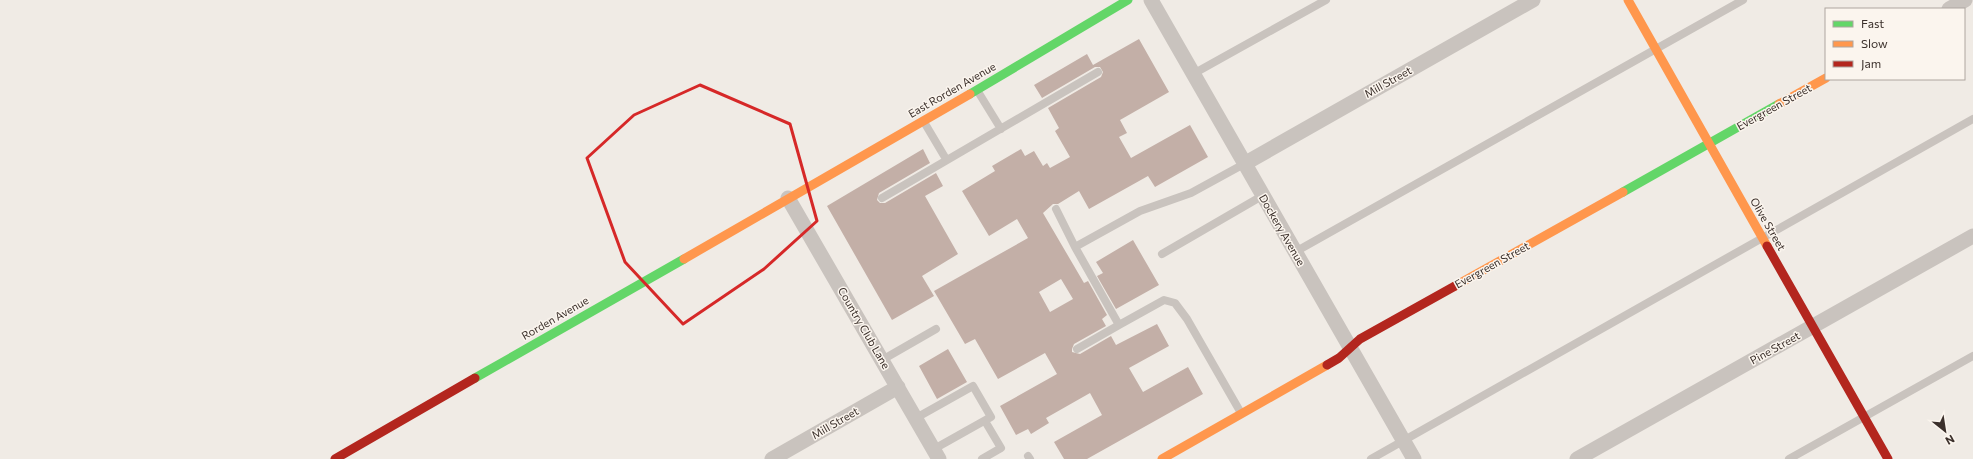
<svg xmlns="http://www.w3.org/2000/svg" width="1973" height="459" viewBox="0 0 1973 459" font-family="Commissioner,sans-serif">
	<rect width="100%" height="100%" fill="#f0ebe5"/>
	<path fill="#c3afa7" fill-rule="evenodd" d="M 1139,39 L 1169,92 L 1120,120 L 1127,133 L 1119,137 L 1131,158 L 1190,125 L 1208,157 L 1155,187 L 1148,176 L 1089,209 L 1079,191 L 1058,204 L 1053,204 L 1043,213 L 1084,283 L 1088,281 L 1107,315 L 1102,319 L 1106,326 L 1074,344 L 1072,349 L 1072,352 L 1080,354 L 1111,336 L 1116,345 L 1157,324 L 1169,346 L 1129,368 L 1143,392 L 1188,367 L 1203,394 L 1087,459 L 1064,459 L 1054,442 L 1102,415 L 1090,393 L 1046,418 L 1049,423 L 1031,434 L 1028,429 L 1016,435 L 1000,406 L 1057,374 L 1045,353 L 998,379 L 975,339 L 965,344 L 934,291 L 1028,238 L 1017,219 L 989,236 L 962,191 L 995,171 L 992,166 L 1021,149 L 1025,156 L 1034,151 L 1043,166 L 1047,163 L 1050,168 L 1070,157 L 1055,131 L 1059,128 L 1048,108 L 1101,77 L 1103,72 L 1100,67 L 1095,67 L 1042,98 L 1034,85 L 1087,54 L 1093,65 ZM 1061,279 L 1073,299 L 1050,312 L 1039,292 Z
		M 923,149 L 930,163 L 879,193 L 877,200 L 880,203 L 885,203 L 936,173 L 943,186 L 925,196 L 958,254 L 922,276 L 934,296 L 892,320 L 827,206 Z
		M 1133,240 L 1159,285 L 1116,309 L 1097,276 L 1103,273 L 1096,262 Z
		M 948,349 L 967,382 L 937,399 L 919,366 Z"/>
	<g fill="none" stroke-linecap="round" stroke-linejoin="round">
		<path stroke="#c9c3be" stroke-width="8" d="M 1193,74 L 1326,0
			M 977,90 L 1001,129
			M 924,122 L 946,159
			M 882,198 L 1098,72
			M 1056,209 L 1075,247 L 1140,211 L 1191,193 L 1244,164
			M 1075,247 L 1119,325 L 1164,300 L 1175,303 L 1187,319 L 1241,413
			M 1295,252 L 1743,0
			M 1162,254 L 1262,196
			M 1077,349 L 1119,325
			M 882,360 L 936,329
			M 916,418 L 973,386 L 991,417 L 934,449
			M 1028,456 L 1030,459
			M 982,459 L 1001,448 L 985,421
			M 1371,459 L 1973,119
			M 1789,459 L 1973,356"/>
		<path stroke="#c9c3be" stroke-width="15" d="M 1151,0 L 1414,459
			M 1949,9 L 1965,0
			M 1244,164 L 1533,0
			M 788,198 L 939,459
			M 772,459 L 898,387
			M 1577,459 L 1973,236"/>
		<path stroke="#63d668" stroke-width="9" d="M 970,94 L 1128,0
			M 1623,192 L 1779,104
			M 475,378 L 684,259"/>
		<path stroke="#ff974d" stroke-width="9" d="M 1628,0 L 1767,246
			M 1779,104 L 1826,78
			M 684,259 L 970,94
			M 1455,286 L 1623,192
			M 1162,459 L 1327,365"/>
		<path stroke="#b3261e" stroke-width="9" d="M 1767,246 L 1888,459
			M 1327,365 L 1339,358 L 1360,339 L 1455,286
			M 335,459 L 475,378"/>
	</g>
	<path fill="none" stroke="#d62828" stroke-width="3" stroke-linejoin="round" d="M 700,85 L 790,124 L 817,221 L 764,269 L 683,324 L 625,262 L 587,158 L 634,115 Z"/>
	<g text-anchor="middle" stroke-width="3" stroke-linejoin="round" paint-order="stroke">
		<g font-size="11" fill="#3b302b" stroke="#fbf5ee">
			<text transform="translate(1388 82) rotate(-29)" y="4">Mill Street</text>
			<text transform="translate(952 90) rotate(-30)" y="4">East Rorden Avenue</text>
			<text transform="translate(1774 107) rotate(-29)" y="4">Evergreen Street</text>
			<text transform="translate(1768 224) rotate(60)" y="4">Olive Street</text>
			<text transform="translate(1282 230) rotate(60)" y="4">Dockery Avenue</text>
			<text transform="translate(1492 265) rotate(-29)" y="4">Evergreen Street</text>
			<text transform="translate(555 318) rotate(-30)" y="4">Rorden Avenue</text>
			<text transform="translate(864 328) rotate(60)" y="4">Country Club Lane</text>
			<text transform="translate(1775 348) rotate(-29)" y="4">Pine Street</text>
			<text transform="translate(835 423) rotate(-30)" y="4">Mill Street</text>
		</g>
	</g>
	<rect x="1825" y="8" width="140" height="72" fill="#fbf5ee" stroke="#aea6a0"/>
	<rect x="1833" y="21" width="20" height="6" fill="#63d668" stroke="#aea6a0"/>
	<text x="1861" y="28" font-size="12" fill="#3b302b">Fast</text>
	<rect x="1833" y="41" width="20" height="6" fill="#ff974d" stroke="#aea6a0"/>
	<text x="1861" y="48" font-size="12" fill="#3b302b">Slow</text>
	<rect x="1833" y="61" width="20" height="6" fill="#b3261e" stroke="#aea6a0"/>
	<text x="1861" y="68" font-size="12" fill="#3b302b">Jam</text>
	<g transform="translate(1945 431) rotate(150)" stroke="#fbf5ee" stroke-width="3" paint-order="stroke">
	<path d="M0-3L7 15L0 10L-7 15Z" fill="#3b302b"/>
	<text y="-6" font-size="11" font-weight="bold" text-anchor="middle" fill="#3b302b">N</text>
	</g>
</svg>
